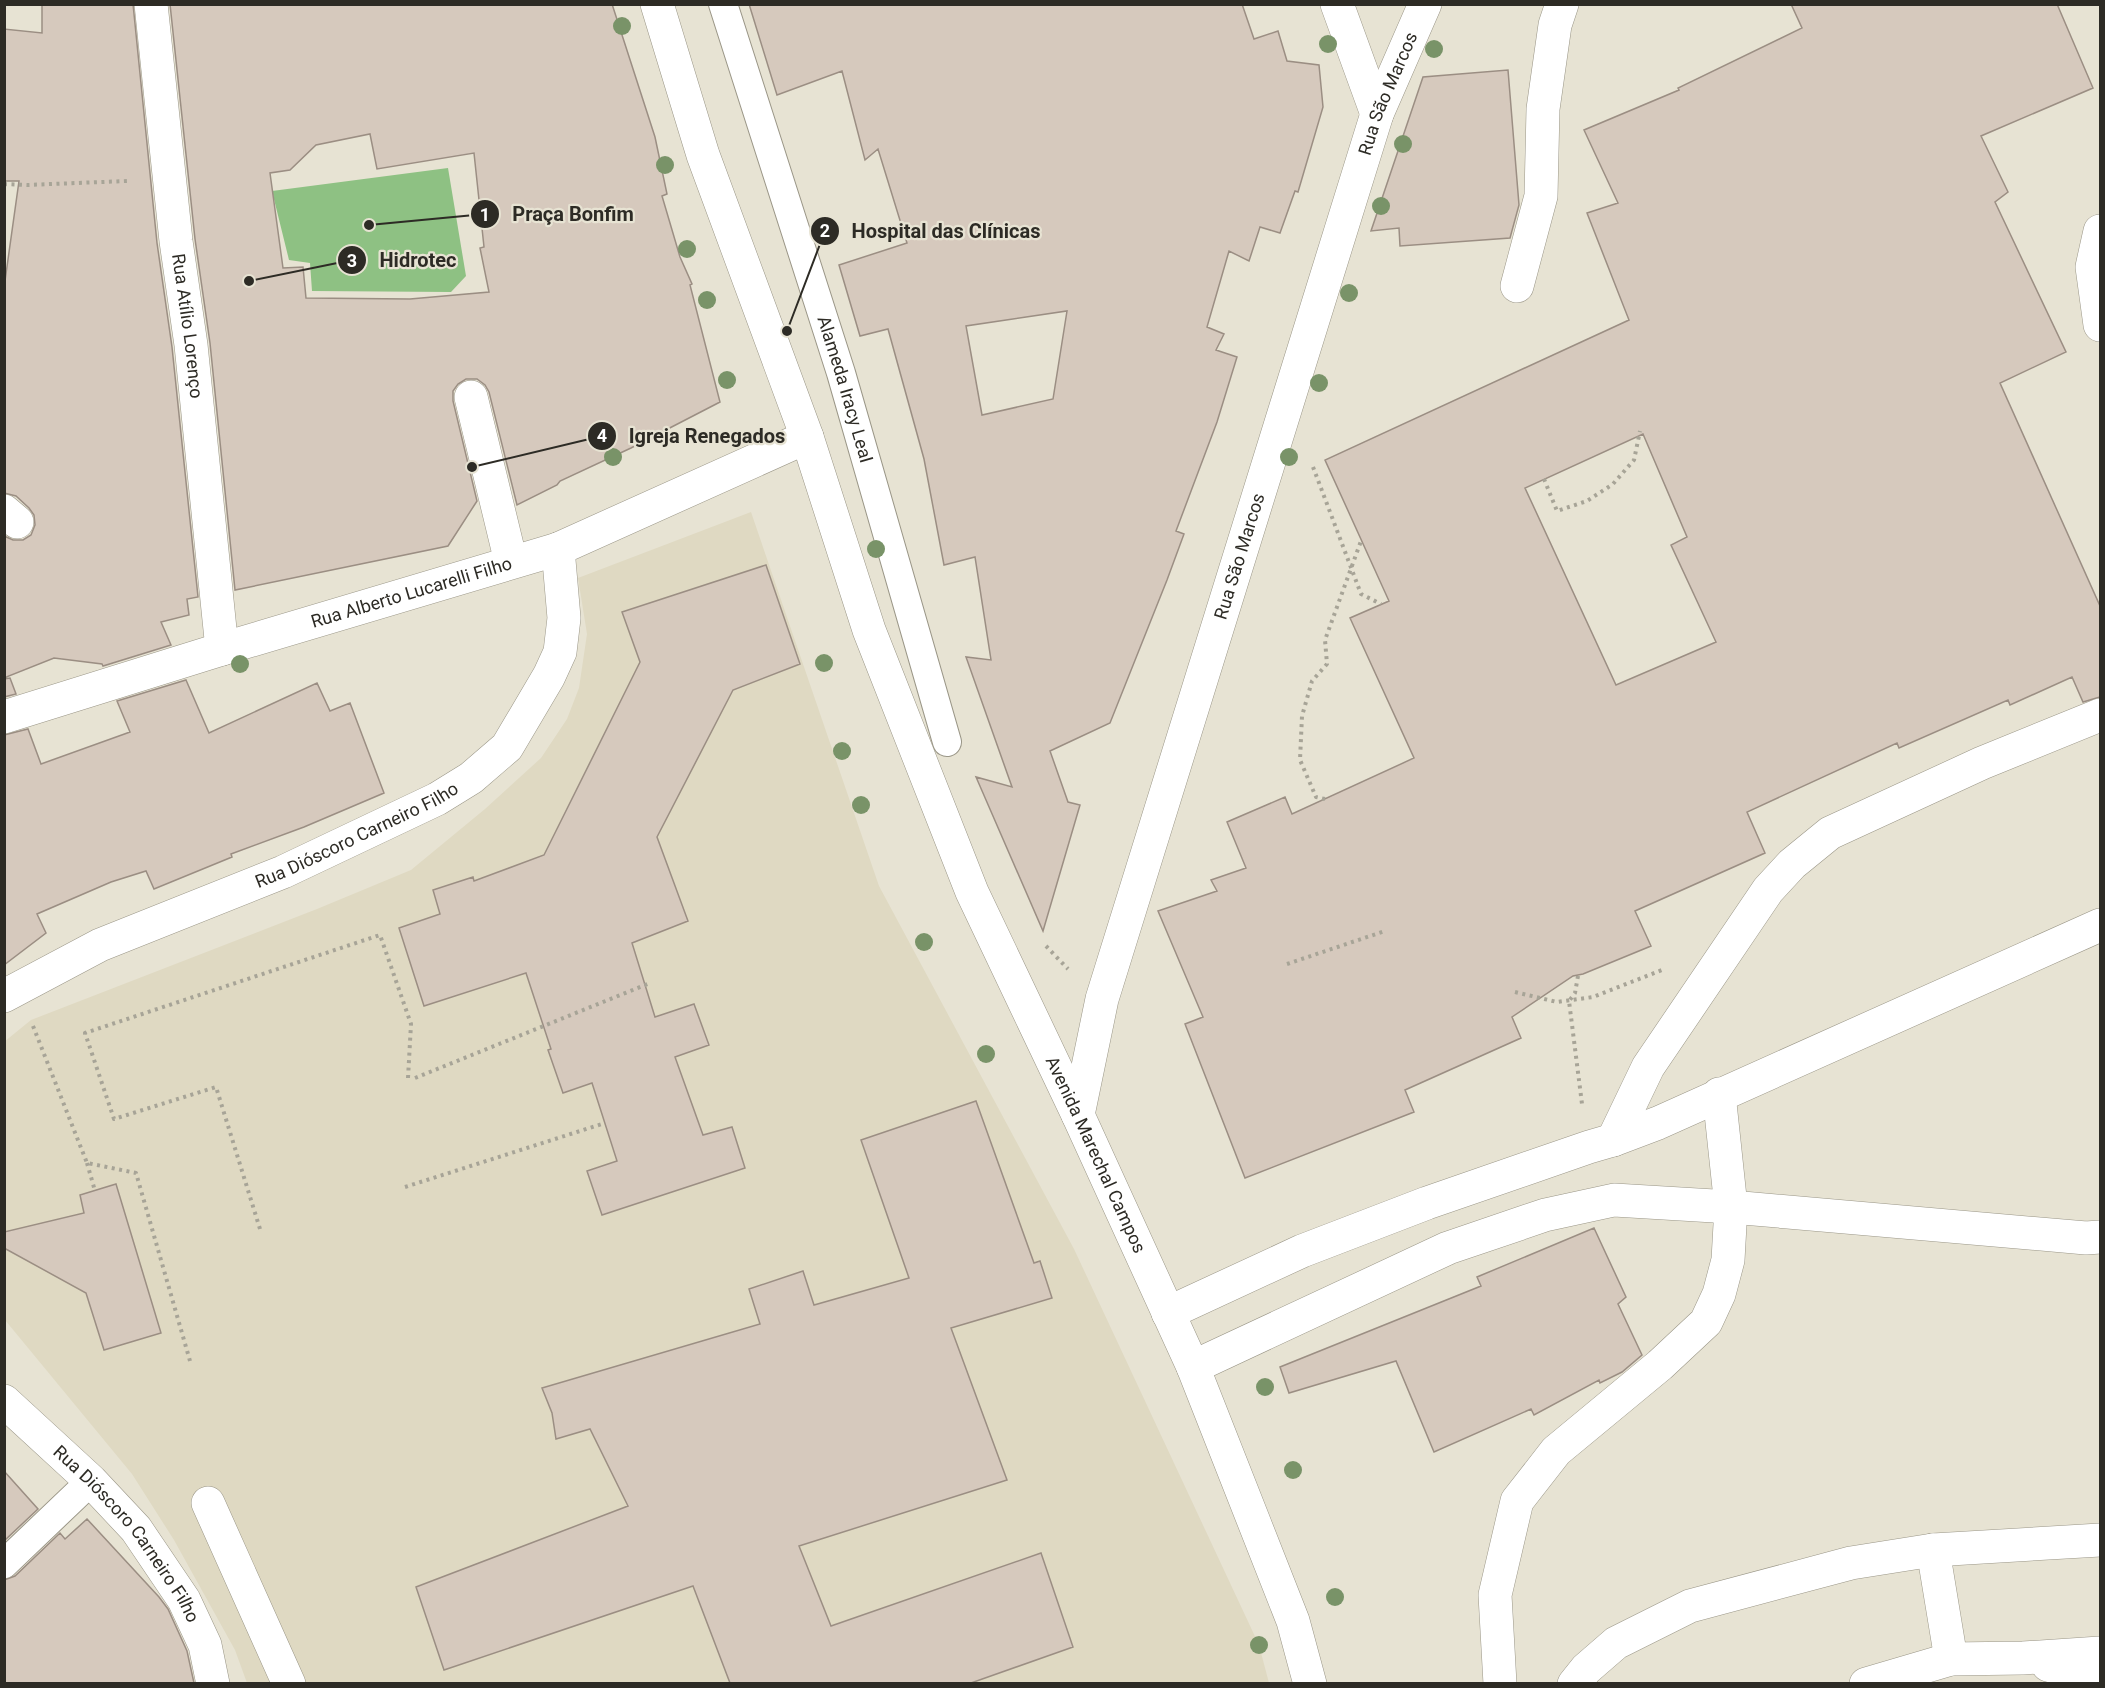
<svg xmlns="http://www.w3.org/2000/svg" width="2105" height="1688" viewBox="0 0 2105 1688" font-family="Roboto,sans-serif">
	<rect width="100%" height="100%" fill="#e7e3d3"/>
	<path fill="#dfd9c2" d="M 751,512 L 879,886 L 1074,1249 L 1259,1645 L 1269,1683 L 247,1683 L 235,1650 L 174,1540 L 132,1474 L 5,1320 L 4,1042 L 31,1020 L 317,909 L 411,870 L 485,809 L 541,758 L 567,719 L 579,688 L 587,634 L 578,578 Z"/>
	<path fill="#8ec183" d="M 448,168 L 466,276 L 451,292 L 312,291 L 310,263 L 289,260 L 272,191 Z"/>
	<path fill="#d6c9bd" stroke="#9b8e83" stroke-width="1.5" fill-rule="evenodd" d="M 42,4 L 133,4 L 157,243 L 172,347 L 198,597 L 187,599 L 189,615 L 161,622 L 171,645 L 103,666 L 102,664 L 54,658 L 4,678 L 4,536 L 13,540 L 23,540 L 31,535 L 35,525 L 34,515 L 29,508 L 16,496 L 4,493 L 4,288 L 19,181 L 4,181 L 4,29 L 42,33 Z
		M 170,4 L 612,4 L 655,137 L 667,194 L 662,196 L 680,257 L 692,284 L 690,285 L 720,402 L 631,448 L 560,481 L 557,485 L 517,505 L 489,392 L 485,385 L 477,379 L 466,379 L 458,384 L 453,391 L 453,401 L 477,501 L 448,546 L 235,590 L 210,343 L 195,239 ZM 370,134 L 377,169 L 474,153 L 484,247 L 480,248 L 489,292 L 410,299 L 306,298 L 303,267 L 283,268 L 270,173 L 290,170 L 316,145 Z
		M 749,4 L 1242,4 L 1254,39 L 1278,31 L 1287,61 L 1319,65 L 1323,107 L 1298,192 L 1295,191 L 1280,233 L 1260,227 L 1249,261 L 1229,251 L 1207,327 L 1224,334 L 1216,350 L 1237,357 L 1217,422 L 1176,531 L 1184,534 L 1167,580 L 1110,723 L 1050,751 L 1068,802 L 1080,805 L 1043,931 L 976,777 L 1012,787 L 966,657 L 991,660 L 975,557 L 944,565 L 924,459 L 888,329 L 860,336 L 839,265 L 907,243 L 878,149 L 865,160 L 842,71 L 777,95 ZM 1067,311 L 1053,399 L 982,415 L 966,326 Z
		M 1791,4 L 2057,4 L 2093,88 L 1981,136 L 2008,192 L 1995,202 L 2066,352 L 2000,383 L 2100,606 L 2100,697 L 2083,702 L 2072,677 L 2010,705 L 2008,700 L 1899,748 L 1897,743 L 1747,812 L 1765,853 L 1635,911 L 1651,946 L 1583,974 L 1573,976 L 1512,1017 L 1521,1038 L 1405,1090 L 1414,1112 L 1245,1178 L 1185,1024 L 1203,1017 L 1158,911 L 1217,891 L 1211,880 L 1246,868 L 1227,822 L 1285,797 L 1292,814 L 1414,758 L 1350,618 L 1389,601 L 1325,460 L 1629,320 L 1587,213 L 1618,203 L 1584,130 L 1679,90 L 1678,88 L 1802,28 ZM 1643,434 L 1687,537 L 1671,545 L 1716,642 L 1616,685 L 1525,488 Z
		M 1508,70 L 1519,205 L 1510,238 L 1400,246 L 1399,228 L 1371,231 L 1423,77 Z
		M 766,565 L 800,664 L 733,690 L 657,837 L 688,921 L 632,943 L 655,1017 L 694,1004 L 709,1045 L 675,1057 L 703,1135 L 732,1127 L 745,1168 L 602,1215 L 587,1171 L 617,1161 L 592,1083 L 563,1093 L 548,1050 L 551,1049 L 526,973 L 424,1006 L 399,928 L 440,914 L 433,890 L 473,877 L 474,881 L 544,855 L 640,662 L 622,612 Z
		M 10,678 L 16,694 L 4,697 L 4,679 Z
		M 186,680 L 209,733 L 317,683 L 330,711 L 350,703 L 384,793 L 304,827 L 231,854 L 232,857 L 154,889 L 146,871 L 111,882 L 37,914 L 46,933 L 4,965 L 4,735 L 28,729 L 41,764 L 130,732 L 117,701 Z
		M 976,1101 L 1034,1263 L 1040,1261 L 1052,1298 L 951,1328 L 1007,1480 L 799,1546 L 831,1626 L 1041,1553 L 1073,1647 L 971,1683 L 730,1683 L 693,1586 L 444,1670 L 416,1587 L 628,1506 L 590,1429 L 556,1439 L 552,1413 L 542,1388 L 760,1324 L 749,1289 L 803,1271 L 814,1305 L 909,1278 L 861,1140 Z
		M 116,1184 L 161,1333 L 104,1350 L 86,1293 L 4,1248 L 4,1232 L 84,1213 L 80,1195 Z
		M 1594,1228 L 1626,1297 L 1618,1304 L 1642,1355 L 1622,1372 L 1600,1383 L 1599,1380 L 1534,1415 L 1531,1409 L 1434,1452 L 1396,1361 L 1289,1393 L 1280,1367 L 1481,1286 L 1477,1277 Z
		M 4,1471 L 38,1509 L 4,1541 Z
		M 87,1519 L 159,1597 L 168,1609 L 187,1651 L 194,1683 L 4,1683 L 4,1580 L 15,1576 L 60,1533 L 65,1539 Z"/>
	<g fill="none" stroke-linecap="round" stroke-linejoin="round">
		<g stroke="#9a9687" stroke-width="30">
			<g id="lane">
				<path id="s1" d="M 723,4 L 841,373 L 947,742"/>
				<path d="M 4,1564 L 91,1481"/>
			</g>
		</g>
		<g stroke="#9a9687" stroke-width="34">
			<g id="street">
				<path id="s2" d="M 151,4 L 176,241 L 191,345 L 222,649"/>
				<path d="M 1337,4 L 1377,114"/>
				<path d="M 2100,231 L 2092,267 L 2100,325"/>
				<path d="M 1517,286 L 1541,196 L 1543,109 L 1555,25 L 1562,4"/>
				<path d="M 471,397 L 511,562"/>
				<path d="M 4,511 L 17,522"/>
				<path id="s3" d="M 4,717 L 222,649 L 558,549 L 807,437"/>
				<path id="s4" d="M 4,996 L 100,945 L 283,872 L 437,799 L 471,778 L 507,747 L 549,676 L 560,652 L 564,618 L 558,549"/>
				<path id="s5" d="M 1078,1115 L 1102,999 L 1377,114 L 1425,4"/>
				<path d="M 1613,1140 L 1648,1067 L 1768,890 L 1792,864 L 1830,833 L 1982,763 L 2100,715"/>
				<path d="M 1168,1313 L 1302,1251 L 1427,1203 L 1589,1147 L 1613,1140 L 1658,1123 L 2100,925"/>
				<path d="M 1193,1367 L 1448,1248 L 1545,1215 L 1614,1200 L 1731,1207 L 2086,1238 L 2100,1237"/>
				<path id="s6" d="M 4,1401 L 91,1481 L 136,1529 L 184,1600 L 205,1645 L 213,1684"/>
				<path d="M 208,1503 L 289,1684"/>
				<path d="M 1933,1550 L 1951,1659"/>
				<path d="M 2048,1665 L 2100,1679"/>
				<path d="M 1500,1684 L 1495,1595 L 1517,1501 L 1556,1451 L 1660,1365 L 1706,1322 L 1719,1294 L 1728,1260 L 1731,1207 L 1719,1094"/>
				<path d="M 1574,1684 L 1586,1669 L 1616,1643 L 1690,1606 L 1851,1563 L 1933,1550 L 2100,1540"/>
				<path d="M 1866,1684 L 1951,1659 L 2023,1658 L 2100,1653"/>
			</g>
		</g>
		<g stroke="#9a9687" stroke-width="34">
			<g id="secondary">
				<path id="s7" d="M 657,4 L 703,155 L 807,437 L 869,630 L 972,892 L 1078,1115 L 1193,1367 L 1293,1621 L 1310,1684"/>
			</g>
		</g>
		<path stroke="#a7a497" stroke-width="4" stroke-dasharray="3 4.5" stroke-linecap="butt" d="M 4,184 L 27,185 L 127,181
			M 1313,467 L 1361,594 L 1381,604
			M 1544,479 L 1557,511 L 1587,501 L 1613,484 L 1634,460 L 1640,431
			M 1325,799 L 1316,797 L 1300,760 L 1302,716 L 1312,681 L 1327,664 L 1325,640 L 1361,541
			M 1046,946 L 1068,969
			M 1287,964 L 1385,931
			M 1578,976 L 1575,993 L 1569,1001 L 1582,1104
			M 1515,992 L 1557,1002 L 1593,997 L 1662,970
			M 33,1026 L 87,1163 L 136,1173 L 190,1361
			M 415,1078 L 650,983
			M 87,1163 L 95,1191
			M 405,1187 L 605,1123
			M 260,1229 L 216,1087 L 114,1119 L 85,1033 L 380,935 L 411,1024 L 408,1078"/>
		<use href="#lane" stroke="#fff" stroke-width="28"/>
		<use href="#street" stroke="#fff" stroke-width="33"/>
		<use href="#secondary" stroke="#fff" stroke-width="33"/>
	</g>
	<g fill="#799368">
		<circle cx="622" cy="26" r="9"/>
		<circle cx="1328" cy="44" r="9"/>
		<circle cx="1434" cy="49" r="9"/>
		<circle cx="1403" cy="144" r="9"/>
		<circle cx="665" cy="165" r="9"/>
		<circle cx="1381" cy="206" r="9"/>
		<circle cx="687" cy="249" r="9"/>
		<circle cx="1349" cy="293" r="9"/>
		<circle cx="707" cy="300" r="9"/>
		<circle cx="727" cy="380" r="9"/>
		<circle cx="1319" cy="383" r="9"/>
		<circle cx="613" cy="457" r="9"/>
		<circle cx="1289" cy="457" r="9"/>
		<circle cx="876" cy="549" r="9"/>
		<circle cx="824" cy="663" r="9"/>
		<circle cx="240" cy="664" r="9"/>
		<circle cx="842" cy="751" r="9"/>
		<circle cx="861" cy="805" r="9"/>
		<circle cx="924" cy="942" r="9"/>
		<circle cx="986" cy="1054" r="9"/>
		<circle cx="1265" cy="1387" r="9"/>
		<circle cx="1293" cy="1470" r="9"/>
		<circle cx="1335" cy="1597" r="9"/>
		<circle cx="1259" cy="1645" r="9"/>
	</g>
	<g text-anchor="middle" stroke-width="4.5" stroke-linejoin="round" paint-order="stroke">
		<g font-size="18" fill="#2d2b25" stroke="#e7e3d3">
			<text dy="6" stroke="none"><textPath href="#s5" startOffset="1068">Rua São Marcos</textPath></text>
			<text dy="6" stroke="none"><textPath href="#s2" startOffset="324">Rua Atílio Lorenço</textPath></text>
			<text dy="6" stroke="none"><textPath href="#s1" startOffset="404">Alameda Iracy Leal</textPath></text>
			<text dy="6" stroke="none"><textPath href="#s5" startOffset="582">Rua São Marcos</textPath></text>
			<text dy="6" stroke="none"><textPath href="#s3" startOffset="426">Rua Alberto Lucarelli Filho</textPath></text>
			<text dy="6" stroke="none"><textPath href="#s4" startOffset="388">Rua Dióscoro Carneiro Filho</textPath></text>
			<text dy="6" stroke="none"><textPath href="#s7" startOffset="1233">Avenida Marechal Campos</textPath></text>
			<text dy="6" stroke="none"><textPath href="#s6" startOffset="182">Rua Dióscoro Carneiro Filho</textPath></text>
		</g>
	</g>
	<path fill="none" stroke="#2d2b25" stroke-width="2" d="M369 225L485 214M787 331L825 231M249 281L352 260M472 467L602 436"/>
	<g fill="#2d2b25" stroke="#e7e3d3" stroke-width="2">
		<circle cx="369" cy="225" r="6"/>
		<circle cx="787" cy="331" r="6"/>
		<circle cx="249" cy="281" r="6"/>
		<circle cx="472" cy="467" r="6"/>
		<circle cx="485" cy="214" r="15"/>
		<circle cx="825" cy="231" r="15"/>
		<circle cx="352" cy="260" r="15"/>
		<circle cx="602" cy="436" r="15"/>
	</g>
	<g font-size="18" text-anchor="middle" font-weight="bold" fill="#fff">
		<text x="485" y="221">1</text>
		<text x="825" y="237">2</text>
		<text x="352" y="267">3</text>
		<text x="602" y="442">4</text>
	</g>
	<g font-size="20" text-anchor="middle" font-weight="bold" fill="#2d2b25" stroke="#e7e3d3" stroke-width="4.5" stroke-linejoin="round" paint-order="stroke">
		<text x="573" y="221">Praça Bonfim</text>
		<text x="946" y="238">Hospital das Clínicas</text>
		<text x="418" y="267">Hidrotec</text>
		<text x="707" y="443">Igreja Renegados</text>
	</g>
	<rect width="2105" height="1688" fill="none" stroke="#2d2b25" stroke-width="12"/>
</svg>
